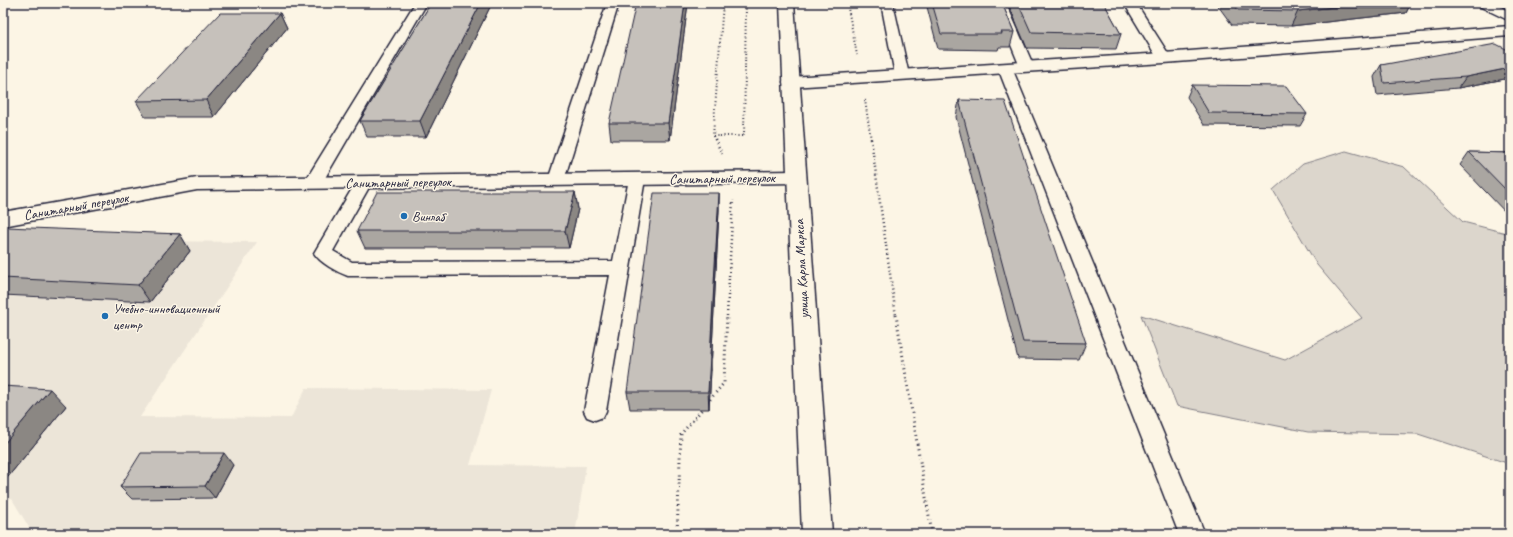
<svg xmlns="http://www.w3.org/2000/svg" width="1513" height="537" viewBox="0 0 1513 537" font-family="Caveat,sans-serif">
	<rect width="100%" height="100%" fill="#fcf5e5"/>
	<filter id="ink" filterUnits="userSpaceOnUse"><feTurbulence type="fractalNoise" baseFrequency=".025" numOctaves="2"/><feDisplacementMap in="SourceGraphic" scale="8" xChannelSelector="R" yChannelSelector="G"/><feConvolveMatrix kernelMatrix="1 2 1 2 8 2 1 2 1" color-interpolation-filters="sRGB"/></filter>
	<g filter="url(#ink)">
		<path fill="#ece5d8" d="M 8,240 L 257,242 L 140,417 L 291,418 L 306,388 L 491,390 L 470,465 L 586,466 L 575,534 L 33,534 L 12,499 L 3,498 L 3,244 Z"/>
		<path fill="#dcd6cc" stroke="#7f7c84" d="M 1346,151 L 1404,167 L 1463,222 L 1510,234 L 1510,464 L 1418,434 L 1308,432 L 1177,406 L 1141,315 L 1285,360 L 1362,318 L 1317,265 L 1273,190 L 1303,164 Z"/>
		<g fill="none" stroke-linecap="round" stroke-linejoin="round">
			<g stroke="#22223b" stroke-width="3">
				<path id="lane" d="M 415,3 L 427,3 L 322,183 L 319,187 L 313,188 L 307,187 L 304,183 Z
					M 607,3 L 619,3 L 564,180 L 562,184 L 556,185 L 550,184 L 548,180 Z
					M 881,3 L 893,3 L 909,75 L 907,78 L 902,79 L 897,78 L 895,75 Z
					M 994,3 L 1006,3 L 1034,67 L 1032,70 L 1027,71 L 1022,70 L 1020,67 Z
					M 1124,3 L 1136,3 L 1171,58 L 1169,61 L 1164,62 L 1159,61 Z
					M 1478,3 L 1494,3 L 1510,12 L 1510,21 L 1479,6 Z
					M 1005,64 L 1010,65 L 1012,68 L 1205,534 L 1179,534 L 998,68 L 1000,65 Z
					M 637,174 L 643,175 L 645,179 L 606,411 L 603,417 L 595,420 L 587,417 L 584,411 L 610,275 L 348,276 C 337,272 320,263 314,253 L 356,182 L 358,178 L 364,177 L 370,178 L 372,182 L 333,251 L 352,262 L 613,261 L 629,179 L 631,175 Z"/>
			</g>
			<g stroke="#22223b" stroke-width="3">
				<path id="street" d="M 1510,26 L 1510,36 L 1164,63 L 791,87 L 785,86 L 783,82 L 785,78 L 791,77 L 1164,53 Z
					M 796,171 L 803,173 L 806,177 L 803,181 L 796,183 L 197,190 L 3,226 L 3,212 L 197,178 Z"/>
			</g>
			<g stroke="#22223b" stroke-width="3">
				<path id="highway" d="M 780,3 L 794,3 L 832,534 L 802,534 Z"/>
			</g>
			<path stroke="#22223b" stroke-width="2" stroke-dasharray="1 2.5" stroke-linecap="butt" d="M 847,3 L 857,55
				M 865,100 L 871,140
				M 713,136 L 744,136 L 746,3
				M 715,140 L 713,136 L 723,3"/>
			<path stroke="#22223b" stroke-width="2.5" stroke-dasharray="1 3" stroke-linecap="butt" d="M 715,139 L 722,154
				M 871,139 L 896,316
				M 727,316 L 733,200"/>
			<path stroke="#22223b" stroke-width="3" stroke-dasharray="1 3.5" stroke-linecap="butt" d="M 896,315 L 932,534
				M 707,403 L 724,383 L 727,315
				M 677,534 L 681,434 L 704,407"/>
			<use href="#lane" fill="#fcf5e5" fill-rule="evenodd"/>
			<use href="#street" fill="#fcf5e5" fill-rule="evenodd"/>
			<use href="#highway" fill="#fcf5e5" fill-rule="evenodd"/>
		</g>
		<path fill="#aaa6a1" stroke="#22223b" d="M 431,3 L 492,3 L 426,137 L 367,137 L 360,121 Z
			M 688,3 L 670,140 L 611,140 L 609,123 Z
			M 926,3 L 1002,3 L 1014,32 L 1010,47 L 999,47 L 998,50 L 938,49 Z
			M 1008,3 L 1104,3 L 1121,34 L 1116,49 L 1027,48 Z
			M 1216,3 L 1411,3 L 1406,13 L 1291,26 L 1232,25 Z
			M 280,13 L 287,28 L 214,117 L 145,117 L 136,101 Z
			M 1510,51 L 1510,78 L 1458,88 L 1377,95 L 1374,77 L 1381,65 Z
			M 1192,85 L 1307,114 L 1300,126 L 1204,125 L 1187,97 Z
			M 959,100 L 1086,343 L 1079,360 L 1018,359 L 956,117 Z
			M 1469,152 L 1510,153 L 1510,217 L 1460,165 Z
			M 575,192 L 578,209 L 569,248 L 365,248 L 357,231 Z
			M 719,193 L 719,210 L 709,409 L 630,409 L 627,392 Z
			M 3,230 L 180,234 L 190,251 L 150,302 L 3,295 Z
			M 3,386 L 66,406 L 7,478 L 3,478 Z
			M 233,465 L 215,498 L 132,499 L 120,487 Z"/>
		<path fill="#8b8783" stroke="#22223b" d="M 481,3 L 492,3 L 426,137 L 420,121 Z
			M 685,3 L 688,3 L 670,140 L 668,123 Z
			M 1371,3 L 1411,3 L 1406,13 L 1291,26 L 1298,11 Z
			M 280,13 L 287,28 L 214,117 L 206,100 Z
			M 1510,68 L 1510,78 L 1458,88 L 1466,77 Z
			M 575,192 L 578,209 L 569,248 L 565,231 Z
			M 719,193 L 719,210 L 709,409 L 708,392 Z
			M 180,234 L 190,251 L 150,302 L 138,285 Z
			M 50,389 L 66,406 L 7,478 L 3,475 L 3,445 Z
			M 224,453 L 233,465 L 215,498 L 205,486 Z"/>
		<path fill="#c6c1bb" stroke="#22223b" d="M 431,3 L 481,3 L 420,121 L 360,121 Z
			M 636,3 L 685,3 L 668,123 L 609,123 Z
			M 932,3 L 1002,3 L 1014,32 L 1001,32 L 1002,34 L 941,34 Z
			M 1018,3 L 1104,3 L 1121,34 L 1031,32 Z
			M 1233,3 L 1371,3 L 1298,11 L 1238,10 Z
			M 220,13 L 280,13 L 206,100 L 136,101 Z
			M 1496,44 L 1510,51 L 1510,68 L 1466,77 L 1384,83 L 1381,65 Z
			M 1192,85 L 1286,86 L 1307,114 L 1209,113 Z
			M 959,100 L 1005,101 L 1086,343 L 1023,342 Z
			M 1469,152 L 1510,153 L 1510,194 Z
			M 377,192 L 575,192 L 565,231 L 357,231 Z
			M 654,193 L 719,193 L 708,392 L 627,392 Z
			M 6,227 L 180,234 L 138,285 L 3,278 L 3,230 Z
			M 3,386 L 50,389 L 3,445 Z
			M 141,453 L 224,453 L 205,486 L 120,487 Z"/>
	</g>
	<g fill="#1f6fb2" stroke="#fcf5e5" stroke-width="1.5">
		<circle cx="404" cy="216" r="4"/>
		<circle cx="105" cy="316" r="4"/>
	</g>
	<g text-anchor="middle" stroke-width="3" stroke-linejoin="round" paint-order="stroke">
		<g font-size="14" fill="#22223b" stroke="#fcf5e5">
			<text transform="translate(722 178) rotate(-1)" y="5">Санитарный переулок</text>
			<text transform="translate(398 182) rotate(-1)" y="5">Санитарный переулок</text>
			<text transform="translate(76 206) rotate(-10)" y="5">Санитарный переулок</text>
			<text transform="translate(801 269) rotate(-93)" y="5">улица Карла Маркса</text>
		</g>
		<g font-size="14" fill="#22223b" stroke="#fcf5e5" text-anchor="start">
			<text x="412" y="221">Винлаб</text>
			<text x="113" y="313">Учебно-инновационный<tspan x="113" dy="16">центр</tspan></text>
		</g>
	</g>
	<rect width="1513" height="537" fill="none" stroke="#fcf5e5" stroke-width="16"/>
	<rect x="8" y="8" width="1497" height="521" fill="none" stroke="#22223b" stroke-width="1.5" filter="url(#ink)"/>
</svg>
